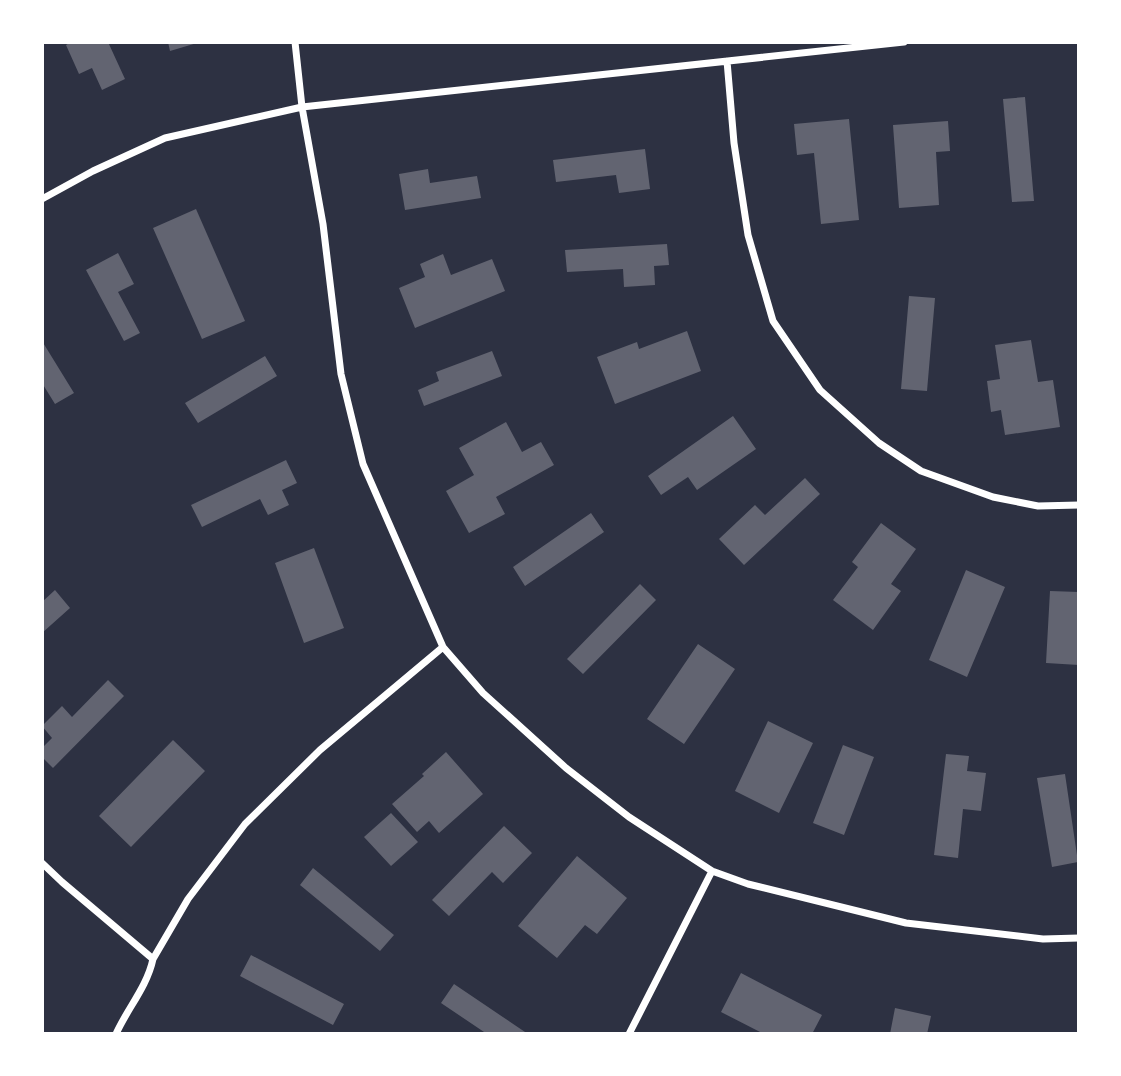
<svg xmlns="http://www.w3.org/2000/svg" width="1121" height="1076" viewBox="0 0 1121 1076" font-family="'Noto Sans',sans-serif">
	<rect width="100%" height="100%" fill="#2d3142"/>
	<path fill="#626471" d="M 71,42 L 108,42 L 125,79 L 102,90 L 92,68 L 79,74 L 66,45 Z
		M 168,42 L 197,42 L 197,43 L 170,51 Z
		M 1025,97 L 1034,201 L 1012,202 L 1003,99 Z
		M 849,119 L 859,220 L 821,224 L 814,153 L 797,155 L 794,124 Z
		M 948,121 L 950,151 L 936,152 L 939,205 L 899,208 L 893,125 Z
		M 645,149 L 650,189 L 619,193 L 616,175 L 556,182 L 553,160 Z
		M 428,169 L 430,183 L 477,176 L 481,198 L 405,210 L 399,174 Z
		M 196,209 L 245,321 L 202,339 L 153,228 Z
		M 667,244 L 669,265 L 654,266 L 655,285 L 624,287 L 623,269 L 567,272 L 565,250 Z
		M 118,253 L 134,284 L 118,292 L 140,333 L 124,341 L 86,270 Z
		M 443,254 L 451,275 L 492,259 L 505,291 L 415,328 L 399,288 L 425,277 L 420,264 Z
		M 909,296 L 935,298 L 927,391 L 901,389 Z
		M 687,331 L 701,371 L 615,404 L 597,357 L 637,342 L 639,349 Z
		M 1031,340 L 1038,382 L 1053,380 L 1060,427 L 1005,435 L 1001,410 L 991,412 L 987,381 L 1000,379 L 995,345 Z
		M 42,341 L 74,393 L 55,404 L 42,383 Z
		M 492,351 L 502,376 L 424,406 L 418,390 L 439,381 L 436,372 Z
		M 265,356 L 277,376 L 198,423 L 185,403 Z
		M 733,416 L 756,449 L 697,490 L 688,477 L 661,495 L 648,476 Z
		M 506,422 L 522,452 L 541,442 L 554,465 L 496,497 L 505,514 L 469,533 L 446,491 L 474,475 L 459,448 Z
		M 286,460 L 297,483 L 282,490 L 289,505 L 268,515 L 260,499 L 202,527 L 191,505 Z
		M 805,478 L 820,494 L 744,565 L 719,539 L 755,505 L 765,515 Z
		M 591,513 L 604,532 L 525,586 L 513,567 Z
		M 881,523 L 916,549 L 891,584 L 901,591 L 873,630 L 833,600 L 858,567 L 852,562 Z
		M 314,548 L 344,628 L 304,643 L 275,563 Z
		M 966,570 L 1005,587 L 967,677 L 929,660 Z
		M 640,584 L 656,600 L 583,674 L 567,659 Z
		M 55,590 L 70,608 L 42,633 L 42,602 Z
		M 1050,591 L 1079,592 L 1079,665 L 1046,663 Z
		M 698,644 L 735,669 L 684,744 L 647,719 Z
		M 108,680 L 124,696 L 53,768 L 42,757 L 42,748 L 52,738 L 42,726 L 62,706 L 72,717 Z
		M 768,721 L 813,743 L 779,813 L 735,791 Z
		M 173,740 L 205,771 L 131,847 L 99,816 Z
		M 843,745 L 874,757 L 844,835 L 813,823 Z
		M 446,752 L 483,794 L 439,833 L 429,821 L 417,832 L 392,804 L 424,776 L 422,774 Z
		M 946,754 L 969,756 L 967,771 L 986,773 L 981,811 L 963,809 L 958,858 L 934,855 Z
		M 1065,774 L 1078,862 L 1052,867 L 1037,778 Z
		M 391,813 L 418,842 L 391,866 L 364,837 Z
		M 504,826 L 532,853 L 503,883 L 492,872 L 449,916 L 432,900 Z
		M 577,856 L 627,898 L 597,934 L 585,925 L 557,958 L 518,926 Z
		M 313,868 L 394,935 L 380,951 L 300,885 Z
		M 251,955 L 344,1004 L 333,1025 L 240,976 Z
		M 741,973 L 822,1015 L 812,1034 L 764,1034 L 721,1012 Z
		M 454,984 L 528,1034 L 487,1034 L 441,1003 Z
		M 895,1008 L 931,1016 L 927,1034 L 890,1034 Z"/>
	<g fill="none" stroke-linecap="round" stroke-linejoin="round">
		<path stroke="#fff" stroke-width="7" d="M 295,42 L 302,107 L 323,224 L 341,374 L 363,464 L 443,647 L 483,693 L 566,768 L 629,817 L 712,871 L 748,884 L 906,923 L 1043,939 L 1079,938
			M 727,61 L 734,143 L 748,235 L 773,321 L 820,390 L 879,443 L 921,471 L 993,497 L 1038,506 L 1079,505
			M 42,199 L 93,171 L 165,138 L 302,107 L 904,42
			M 42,863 L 62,882 L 153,959 C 147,987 127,1009 116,1034
			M 153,959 L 188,899 L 245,824 L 320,750 L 443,647
			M 629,1034 L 712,871"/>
	</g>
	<rect width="1121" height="1076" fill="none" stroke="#ffffff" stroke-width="88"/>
</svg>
